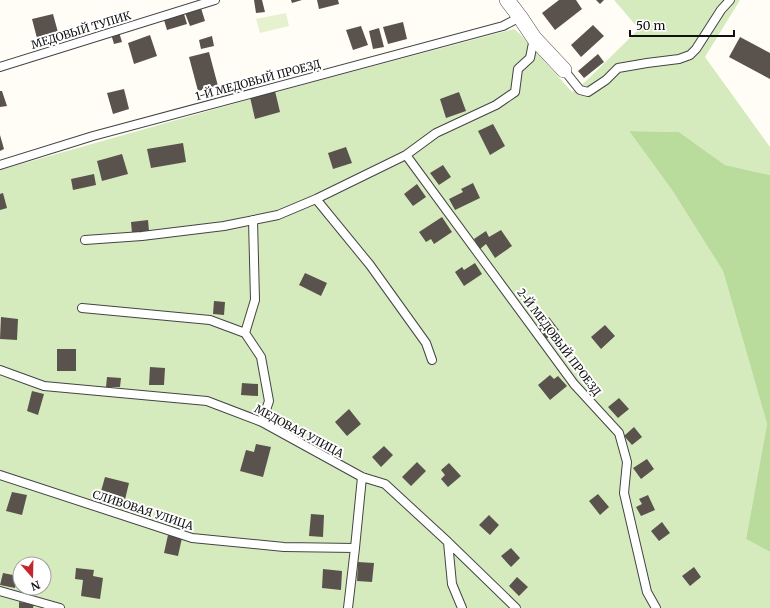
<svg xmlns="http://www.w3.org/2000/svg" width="770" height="608" viewBox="0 0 770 608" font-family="Merriweather,serif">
	<rect width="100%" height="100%" fill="#fffdf5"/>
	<path fill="#d5ebbd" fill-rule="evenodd" d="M 614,0 L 740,0 L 705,57 L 770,147 L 770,175 L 725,165 L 679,132 L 629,131 L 672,190 L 723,271 L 767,424 L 746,539 L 770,552 L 770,608 L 0,608 L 0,170 L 261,96 L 514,29 L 521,35 L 572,92 L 585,82 L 639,29 ZM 20,564 L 44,564 L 44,588 L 20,588 Z"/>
	<path fill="#b9dc9c" d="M 629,131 L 679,132 L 725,165 L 770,175 L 770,552 L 746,539 L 767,424 L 723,271 L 672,190 Z"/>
	<path fill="#e6f2cf" d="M 286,13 L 289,26 L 260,33 L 256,19 Z"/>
	<path fill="#5a524d" d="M 254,0 L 262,0 L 265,12 L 256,13 Z
		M 291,0 L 302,0 L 292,3 Z
		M 317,0 L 338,0 L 339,4 L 319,9 Z
		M 559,0 L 576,0 L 582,9 L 555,30 L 542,13 Z
		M 596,0 L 604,0 L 600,4 Z
		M 201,8 L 205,21 L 190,26 L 185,13 Z
		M 53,14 L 59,36 L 38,42 L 32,19 Z
		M 184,14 L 187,24 L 167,30 L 164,20 Z
		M 403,22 L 407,39 L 388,44 L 383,27 Z
		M 593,25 L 604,36 L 581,57 L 571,45 Z
		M 361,26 L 368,45 L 353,50 L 346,30 Z
		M 379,28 L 384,47 L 373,49 L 369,31 Z
		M 119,32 L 122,42 L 114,44 L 111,34 Z
		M 150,35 L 157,56 L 134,64 L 128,43 Z
		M 212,36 L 214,46 L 201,49 L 199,40 Z
		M 740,37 L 770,53 L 770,79 L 729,57 Z
		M 209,52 L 218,86 L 198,91 L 189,57 Z
		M 598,54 L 604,62 L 584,78 L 578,71 Z
		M 124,89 L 129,109 L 113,114 L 107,93 Z
		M 0,91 L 2,91 L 7,106 L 0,107 Z
		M 275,91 L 280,112 L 255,119 L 250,97 Z
		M 459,92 L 466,111 L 446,118 L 440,99 Z
		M 493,124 L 505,146 L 490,155 L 478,131 Z
		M 0,135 L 4,149 L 0,151 Z
		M 183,143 L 186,162 L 151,168 L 147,149 Z
		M 346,147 L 352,163 L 333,169 L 328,153 Z
		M 122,154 L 128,174 L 102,181 L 97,161 Z
		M 443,165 L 451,177 L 439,185 L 430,173 Z
		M 94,174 L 96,185 L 73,190 L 71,179 Z
		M 473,183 L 480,198 L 455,210 L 449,199 L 463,192 L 461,189 Z
		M 417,184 L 426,197 L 413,206 L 404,194 Z
		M 3,193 L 7,208 L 0,210 L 0,194 Z
		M 442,217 L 452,232 L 434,244 L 431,239 L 426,242 L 419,232 Z
		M 148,220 L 149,231 L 132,233 L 131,222 Z
		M 501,230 L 512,246 L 495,258 L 486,244 L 480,249 L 474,239 L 486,231 L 489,237 Z
		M 475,263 L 482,274 L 464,286 L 455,272 L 462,267 L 464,270 Z
		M 305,273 L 327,283 L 321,296 L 299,285 Z
		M 214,301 L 225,302 L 224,315 L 213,314 Z
		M 1,317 L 18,319 L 17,340 L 0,339 Z
		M 549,317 L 559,330 L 546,339 L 537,327 Z
		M 605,325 L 615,336 L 601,349 L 591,337 Z
		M 57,349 L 76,349 L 76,371 L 57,371 Z
		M 150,367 L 165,368 L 164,385 L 149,385 Z
		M 550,375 L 554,379 L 558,376 L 567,386 L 550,400 L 538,385 Z
		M 107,377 L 121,378 L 120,387 L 106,387 Z
		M 242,383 L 258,384 L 258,396 L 241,395 Z
		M 32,391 L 44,394 L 38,415 L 27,411 Z
		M 619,398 L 629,409 L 618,418 L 608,407 Z
		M 349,409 L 361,424 L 347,436 L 335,422 Z
		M 634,427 L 642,437 L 632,445 L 624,436 Z
		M 256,444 L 271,447 L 263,477 L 240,471 L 246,450 L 254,452 Z
		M 384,446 L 393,455 L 381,467 L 372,457 Z
		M 647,459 L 654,469 L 641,479 L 633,468 Z
		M 417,462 L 426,471 L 411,486 L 402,477 Z
		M 449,463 L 461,476 L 448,487 L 441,479 L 445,475 L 441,470 Z
		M 105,477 L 129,483 L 123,508 L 98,502 Z
		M 12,492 L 27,495 L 22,515 L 6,511 Z
		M 598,494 L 609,507 L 600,515 L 589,501 Z
		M 648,495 L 655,510 L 641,516 L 636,507 L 642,504 L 639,499 Z
		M 311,514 L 324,515 L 323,537 L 309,536 Z
		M 489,515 L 499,525 L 490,535 L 479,525 Z
		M 662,522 L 670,533 L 659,541 L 651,531 Z
		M 168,535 L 182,538 L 178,556 L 164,553 Z
		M 511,548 L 520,558 L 511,567 L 501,556 Z
		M 358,562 L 374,563 L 372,582 L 357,581 Z
		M 694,567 L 701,577 L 690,586 L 682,576 Z
		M 76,568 L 94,570 L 93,576 L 103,578 L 100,599 L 81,596 L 83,580 L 75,579 Z
		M 323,569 L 342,571 L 341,590 L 322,588 Z
		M 3,573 L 18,576 L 15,588 L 0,585 Z
		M 517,577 L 528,587 L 519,596 L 509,586 Z
		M 19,602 L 34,604 L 33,608 L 19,608 Z"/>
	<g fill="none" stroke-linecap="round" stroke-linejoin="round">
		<g stroke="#444" stroke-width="10">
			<path id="lane" d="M 0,67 L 215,0
				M 564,70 L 580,90 L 588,92 L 606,80 L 618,68 L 647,63 L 679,59 L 690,55 L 696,49 L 721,10 L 730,0
				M 406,155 L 574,384 L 619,433 L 627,462 L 624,493 L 647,592 L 656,608
				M 0,165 L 93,136 L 503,26 L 520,17
				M 316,199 L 370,265 L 426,343 L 432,360
				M 85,240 L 142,236 L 224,226 L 278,215 L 316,199 L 406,155 L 436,133 L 496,105 L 515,92 L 518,69 L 530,58 L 534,38
				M 82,308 L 210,320 L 245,333 L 261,357 L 269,401 L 262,422
				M 245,333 L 255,300 L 253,220
				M 0,370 L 44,386 L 207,401 L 262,422 L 362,477 L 385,484 L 448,542 L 516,608
				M 0,475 L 192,538 L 284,547 L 355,548
				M 448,542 L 452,584 L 462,608
				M 0,591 L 60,608
				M 348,608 L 355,548 L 362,477"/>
		</g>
		<g stroke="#444" stroke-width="16">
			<path id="street" d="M 507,0 L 520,17 L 534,38 L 564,70"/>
		</g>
		<use href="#lane" stroke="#fff" stroke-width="8"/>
		<use href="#street" stroke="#fff" stroke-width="15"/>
	</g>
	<g text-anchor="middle" stroke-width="4" stroke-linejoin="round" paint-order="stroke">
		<g font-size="11" fill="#111" stroke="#fff">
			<text transform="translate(81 30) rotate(-17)" y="4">МЕДОВЫЙ ТУПИК</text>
			<text transform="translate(258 80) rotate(-15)" y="4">1-Й МЕДОВЫЙ ПРОЕЗД</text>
			<text transform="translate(559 342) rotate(53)" y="4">2-Й МЕДОВЫЙ ПРОЕЗД</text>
			<text transform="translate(299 431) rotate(28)" y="4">МЕДОВАЯ УЛИЦА</text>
			<text transform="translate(143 510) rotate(18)" y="4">СЛИВОВАЯ УЛИЦА</text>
		</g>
	</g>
	<g transform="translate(32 576) rotate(160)"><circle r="19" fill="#ffffff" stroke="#a0a0a0"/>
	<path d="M0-3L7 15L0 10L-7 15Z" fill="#c4262e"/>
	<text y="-6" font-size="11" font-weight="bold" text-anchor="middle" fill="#111111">N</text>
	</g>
	<path d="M630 30v6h104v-6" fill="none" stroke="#111111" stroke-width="2"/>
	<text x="636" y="30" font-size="12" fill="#111111" stroke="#ffffff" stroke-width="3" paint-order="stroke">50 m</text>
</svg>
